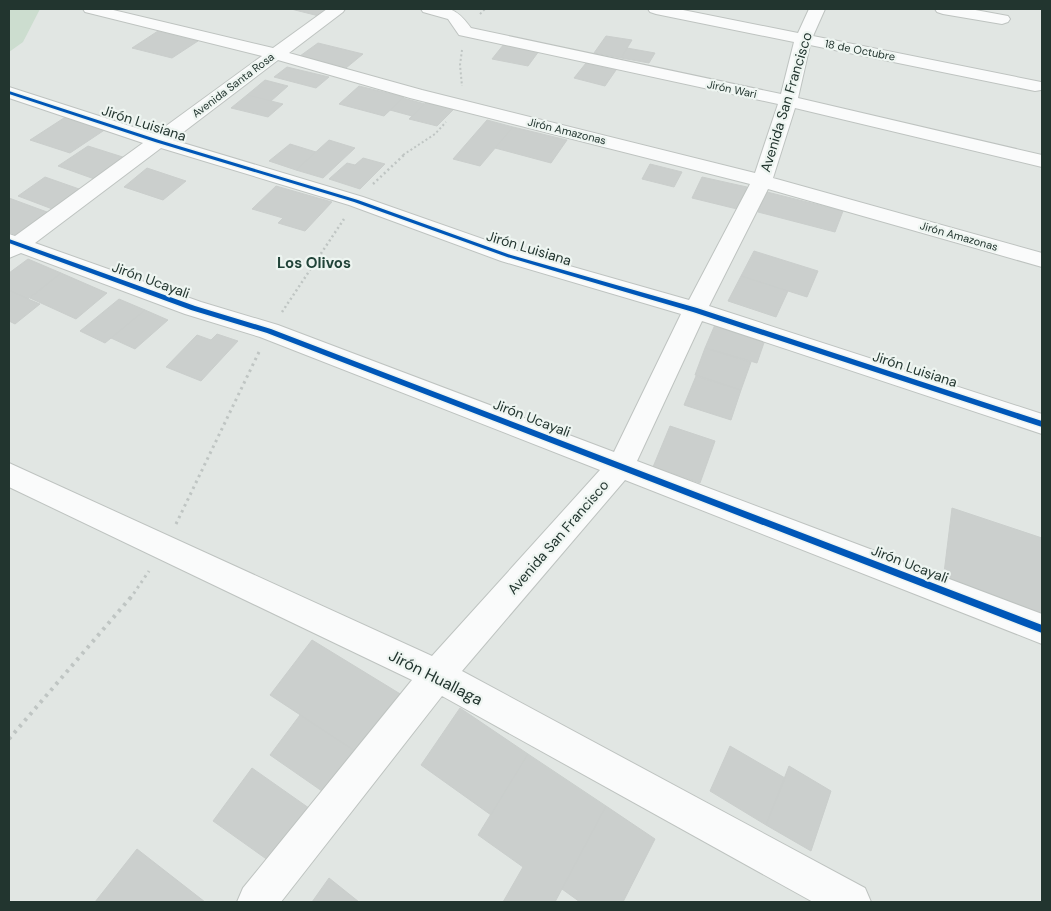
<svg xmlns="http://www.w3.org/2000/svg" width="1051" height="911" viewBox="0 0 1051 911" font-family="'DM Sans',sans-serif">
	<rect width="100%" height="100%" fill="#e1e6e3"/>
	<path fill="#ccddcf" d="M 9,9 L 40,9 L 23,42 L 9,52 Z"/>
	<path fill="#cbcfcd" stroke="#cacecc" d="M 291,9 L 333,9 L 323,17 Z
		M 158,31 L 198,41 L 172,58 L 132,48 Z
		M 606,36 L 632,40 L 621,58 L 594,53 Z
		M 318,43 L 363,54 L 346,68 L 300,56 Z
		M 504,44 L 539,51 L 528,66 L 492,59 Z
		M 627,48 L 655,53 L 649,63 L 621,58 Z
		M 586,63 L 616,70 L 605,86 L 574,78 Z
		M 287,67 L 329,77 L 316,88 L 274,77 Z
		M 265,80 L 288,86 L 271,101 L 247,95 Z
		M 359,86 L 404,97 L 384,116 L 339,104 Z
		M 247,95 L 283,104 L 268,117 L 231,108 Z
		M 403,98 L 425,104 L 412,116 L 390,110 Z
		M 427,102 L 454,109 L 437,126 L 409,119 Z
		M 67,116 L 106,129 L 70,153 L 30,140 Z
		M 487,120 L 513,127 L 480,166 L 453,159 Z
		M 513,127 L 567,140 L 551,163 L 495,148 Z
		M 329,140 L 355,148 L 323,178 L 296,170 Z
		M 290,144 L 316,152 L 296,170 L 269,161 Z
		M 88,146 L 129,159 L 100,181 L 58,166 Z
		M 363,158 L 385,164 L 360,189 L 329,179 L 347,163 L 355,165 Z
		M 650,164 L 682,172 L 674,187 L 642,179 Z
		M 147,168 L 186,181 L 163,200 L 124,187 Z
		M 45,177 L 82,190 L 55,210 L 18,196 Z
		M 702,177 L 747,187 L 737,209 L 692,198 Z
		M 276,186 L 332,202 L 305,231 L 278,223 L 283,218 L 252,209 Z
		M 767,192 L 843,211 L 835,232 L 758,212 Z
		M 9,198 L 47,212 L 16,235 L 9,232 Z
		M 754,251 L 818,271 L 807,297 L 741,276 Z
		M 28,259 L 61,273 L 28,299 L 9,290 L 9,273 Z
		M 61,273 L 107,293 L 76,319 L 30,298 Z
		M 741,276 L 788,291 L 776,317 L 728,301 Z
		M 9,290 L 28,299 L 40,304 L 15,324 L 9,321 Z
		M 119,299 L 145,310 L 105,343 L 80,331 Z
		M 145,310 L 168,320 L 135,349 L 111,338 Z
		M 717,320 L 767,334 L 757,363 L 705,348 Z
		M 217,334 L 238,341 L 201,381 L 166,367 L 197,335 L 211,340 Z
		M 705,348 L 751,362 L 741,390 L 695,375 Z
		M 696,376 L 741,390 L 731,420 L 684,405 Z
		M 670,426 L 715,441 L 700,483 L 653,467 Z
		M 952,508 L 1042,538 L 1042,616 L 943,581 Z
		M 312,640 L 402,695 L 361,755 L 270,695 Z
		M 460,708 L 528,754 L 491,815 L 421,765 Z
		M 300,715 L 361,755 L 332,798 L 270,755 Z
		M 730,746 L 785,778 L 766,825 L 710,791 Z
		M 528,754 L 606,806 L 555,902 L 503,902 L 523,867 L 478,835 Z
		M 789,766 L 831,791 L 811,851 L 766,825 Z
		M 252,768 L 316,813 L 279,868 L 213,821 Z
		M 606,806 L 655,839 L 623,902 L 580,902 L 562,889 Z
		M 137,849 L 205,902 L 95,902 Z
		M 329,878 L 359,902 L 312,902 Z"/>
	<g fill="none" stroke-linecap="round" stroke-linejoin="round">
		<g stroke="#bec3c0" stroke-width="2">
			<path id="street" d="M 83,9 L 109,9 L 273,48 L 327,9 L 345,9 L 343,12 L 289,53 L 422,90 L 755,173 L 778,104 L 459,35 L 448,19 L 423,12 L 421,9 C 448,7 455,6 471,28 L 781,94 L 794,42 L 656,14 L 650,12 L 648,9 L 678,9 L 798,33 L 809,9 L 825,9 L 813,36 L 1041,82 L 1041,90 L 1035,91 L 810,45 L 798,98 L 1042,155 L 1042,167 L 795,108 L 773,178 L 1042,253 L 1042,267 L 768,189 L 709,306 L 1042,414 L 1042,434 L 702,321 L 637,461 L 1042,614 L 1042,644 L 625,480 L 462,671 L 865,888 L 871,902 L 813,902 L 442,696 L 281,902 L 237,902 L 243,888 L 412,680 L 9,487 L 9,463 L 432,656 L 600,470 L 260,337 L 185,314 L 21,253 L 9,258 L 9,234 L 15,236 L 143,143 L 9,98 L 9,87 L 155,134 L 262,56 L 85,12 ZM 278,60 L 410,98 L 750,184 L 689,300 L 517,251 L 363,197 L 173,140 ZM 161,148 L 349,205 L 501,261 L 681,314 L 614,452 L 278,325 L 201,302 L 35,243 Z
				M 935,9 L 970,9 L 1008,16 L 1010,19 L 1008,22 L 1002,24 L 943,14 L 937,12 Z"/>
		</g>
		<path stroke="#bfc5c3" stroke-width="2" stroke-dasharray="2 2.5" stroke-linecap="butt" d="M 480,14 L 485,9
			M 462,50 L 460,65 L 462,86
			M 403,155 L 435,134 L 446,122"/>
		<path stroke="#bfc5c3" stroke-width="2.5" stroke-dasharray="2 3" stroke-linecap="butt" d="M 373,184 L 405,154
			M 282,312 L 344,219"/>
		<path stroke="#bfc5c3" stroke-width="3" stroke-dasharray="2.5 4" stroke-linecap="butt" d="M 176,524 L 259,352
			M 130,599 L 149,571"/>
		<path stroke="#bfc5c3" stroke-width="4" stroke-dasharray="3 5" stroke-linecap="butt" d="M 9,739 L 131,597"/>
		<use href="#street" fill="#fafbfb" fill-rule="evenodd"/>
		<g stroke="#eef5f1" stroke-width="3">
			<path id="cycleway" d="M 9,91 L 159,140 L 358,200 L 511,255 L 697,308 L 1042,421 L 1042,427 L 693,312 L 507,257 L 354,202 L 155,142 L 9,94 Z
				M 9,239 L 195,306 L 271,329 L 1042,625 L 1042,633 L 267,333 L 191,310 L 9,243 Z"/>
		</g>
		<use href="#cycleway" fill="#0057b8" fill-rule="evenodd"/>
	</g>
	<g text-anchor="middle" stroke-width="4.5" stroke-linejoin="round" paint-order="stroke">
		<g font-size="11" fill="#22352f" stroke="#eef5f1">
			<text transform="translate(860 50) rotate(11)" y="4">18 de Octubre</text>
			<text transform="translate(233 85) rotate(-37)" y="4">Avenida Santa Rosa</text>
			<text transform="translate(732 89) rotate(12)" y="4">Jirón Wari</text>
			<text transform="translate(567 131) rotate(14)" y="4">Jirón Amazonas</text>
			<text transform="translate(959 236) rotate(16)" y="4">Jirón Amazonas</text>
		</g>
		<g font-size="14" fill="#22352f" stroke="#eef5f1">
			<text transform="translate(786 102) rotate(-73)" y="5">Avenida San Francisco</text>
			<text transform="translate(144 123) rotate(18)" y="5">Jirón Luisiana</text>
			<text transform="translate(529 248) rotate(17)" y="5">Jirón Luisiana</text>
			<text transform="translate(151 280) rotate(20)" y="5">Jirón Ucayali</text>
			<text transform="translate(915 369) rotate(18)" y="5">Jirón Luisiana</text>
			<text transform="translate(532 418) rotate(21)" y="5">Jirón Ucayali</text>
			<text transform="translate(558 537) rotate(-49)" y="5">Avenida San Francisco</text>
			<text transform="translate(910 564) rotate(21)" y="5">Jirón Ucayali</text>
		</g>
		<g font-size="15" font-weight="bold" fill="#214439" stroke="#eef5f1">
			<text x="314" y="268">Los Olivos</text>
		</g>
		<g font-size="16" fill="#22352f" stroke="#eef5f1">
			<text transform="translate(436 677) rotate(27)" y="6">Jirón Huallaga</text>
		</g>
	</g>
	<rect width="1051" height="911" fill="none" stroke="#22352f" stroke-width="20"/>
</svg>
